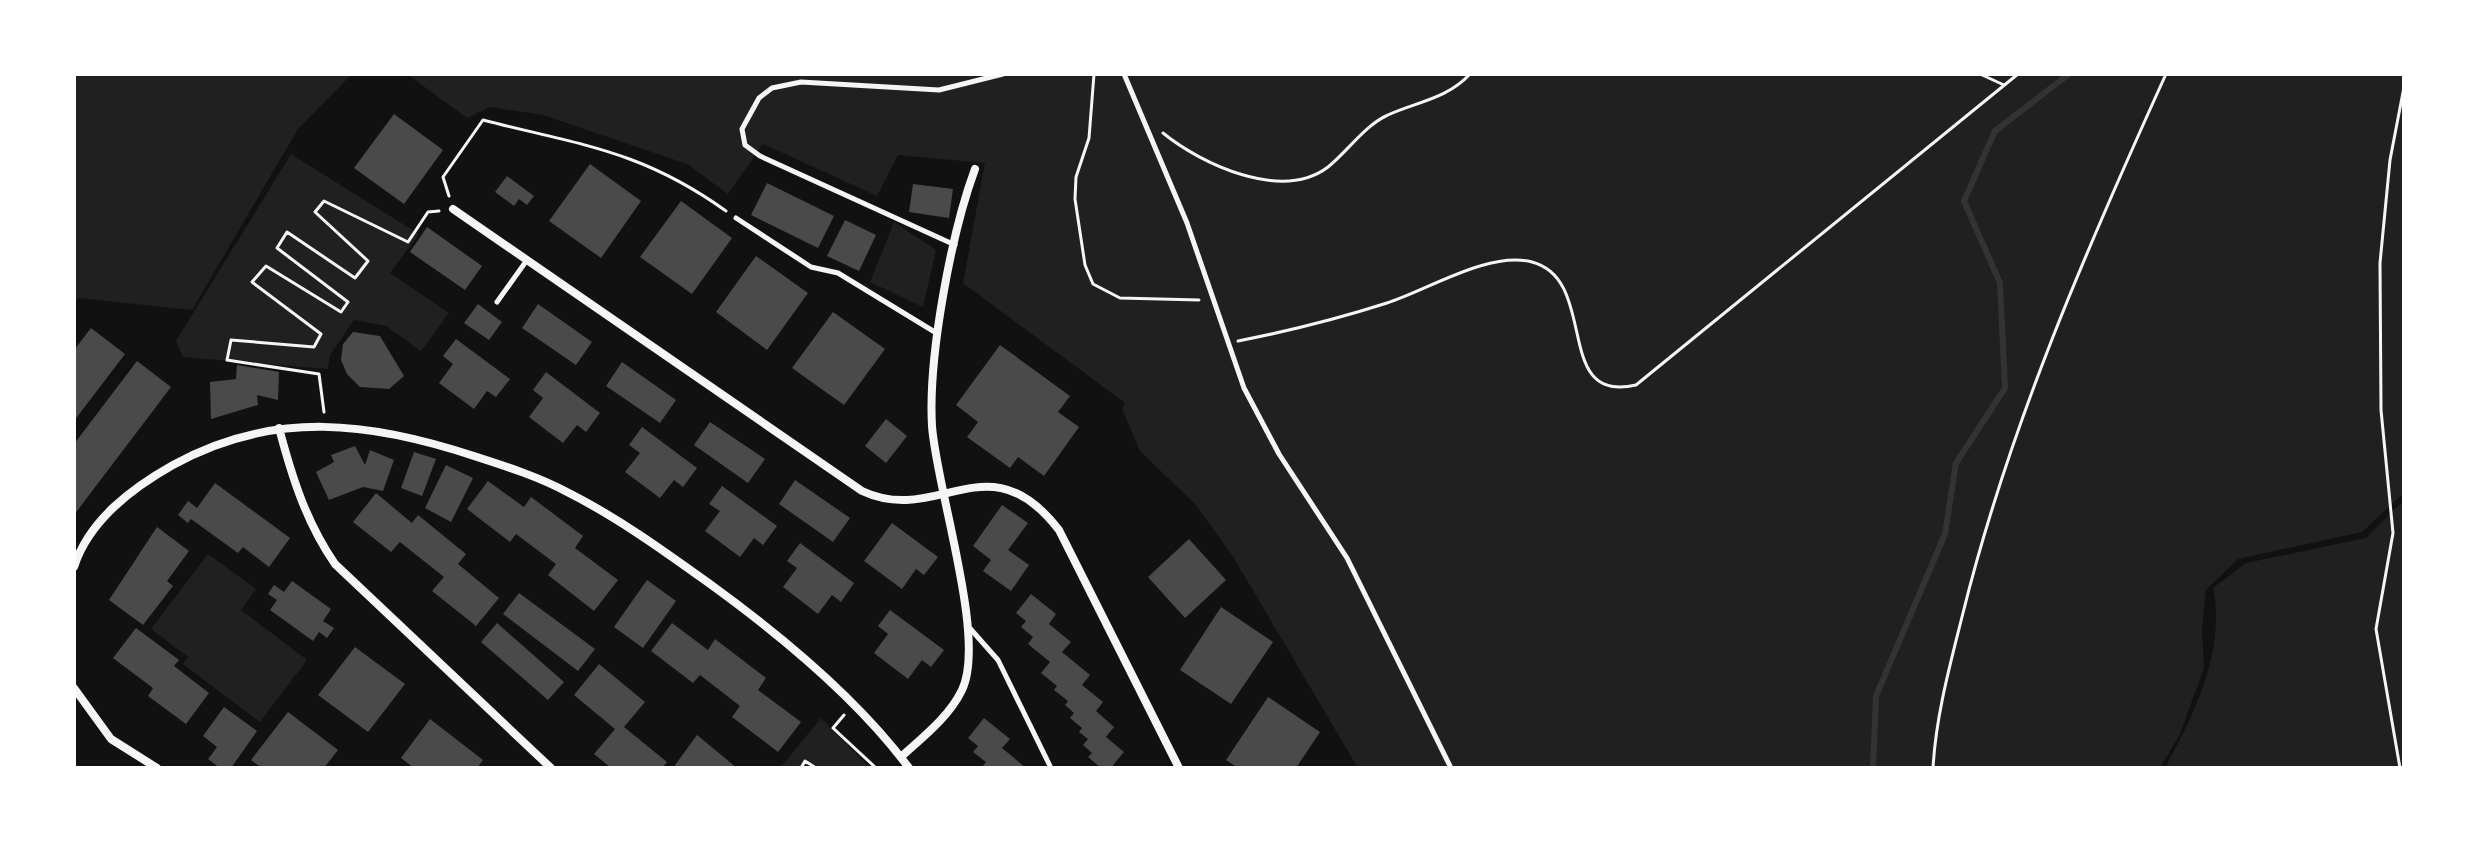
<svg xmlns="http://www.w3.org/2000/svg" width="2478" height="842" viewBox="0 0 2478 842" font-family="'Titillium Web',sans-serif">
	<rect width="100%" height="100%" fill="#111"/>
	<path fill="#202020" d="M 74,74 L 352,74 L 298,129 L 192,310 L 79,298 L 74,303 Z
		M 407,74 L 2404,74 L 2404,493 L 2362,532 L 2238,559 L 2206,590 L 2202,629 L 2204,668 L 2180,734 L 2160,768 L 1358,768 L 1232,555 L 1196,505 L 1140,451 L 1122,409 L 1125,403 L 963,283 L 985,163 L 898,155 L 877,196 L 763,144 L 728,194 L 687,164 L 543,115 L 490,107 L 467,118 Z
		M 291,154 L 419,234 L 390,273 L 449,313 L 421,351 L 386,326 L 354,320 L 330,355 L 328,369 L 183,357 L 176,341 Z
		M 894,222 L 936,250 L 923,307 L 870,282 Z
		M 2404,500 L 2404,768 L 2165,768 C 2194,715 2226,650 2213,588 L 2246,563 L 2366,538 Z
		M 208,554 L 256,589 L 241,610 L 307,660 L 260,722 L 183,664 L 188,657 L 151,629 Z
		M 821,718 L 870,768 L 780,768 Z"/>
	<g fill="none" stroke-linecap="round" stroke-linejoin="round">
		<path stroke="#333" stroke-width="6" d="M 1873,768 L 1876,696 L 1945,534 L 1956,463 L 2005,388 L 2000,283 L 1964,201 L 1995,131 L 2069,74"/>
	</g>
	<path fill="#4a4a4a" d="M 394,114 L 443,150 L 404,204 L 354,168 Z
		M 590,164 L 641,201 L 601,258 L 549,221 Z
		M 507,176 L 534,196 L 527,205 L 519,199 L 514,206 L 495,192 Z
		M 767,183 L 834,216 L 818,248 L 751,215 Z
		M 913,184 L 953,189 L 949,218 L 909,212 Z
		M 681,201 L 732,238 L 692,294 L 640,257 Z
		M 845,220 L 876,235 L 859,271 L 827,256 Z
		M 427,227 L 482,266 L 465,290 L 410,252 Z
		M 756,256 L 808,293 L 767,350 L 716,312 Z
		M 478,304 L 502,322 L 489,340 L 464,323 Z
		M 538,304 L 592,342 L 576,365 L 522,328 Z
		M 833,312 L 885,349 L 844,405 L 792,368 Z
		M 91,328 L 125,354 L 74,421 L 74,350 Z
		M 353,332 L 380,336 L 404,376 L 389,389 L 360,387 L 347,374 L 341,360 L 343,344 Z
		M 456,339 L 510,379 L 496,397 L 487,391 L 474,409 L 439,383 L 453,364 L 443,356 Z
		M 1000,345 L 1070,396 L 1058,412 L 1079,427 L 1044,476 L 1018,457 L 1010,468 L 967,437 L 978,422 L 956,405 Z
		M 137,361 L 171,387 L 74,515 L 74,444 Z
		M 622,362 L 676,400 L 660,423 L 606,386 Z
		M 237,365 L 279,372 L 278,400 L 257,395 L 258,405 L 211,419 L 210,382 L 236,379 Z
		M 546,372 L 600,413 L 586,432 L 577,425 L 563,443 L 529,417 L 543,398 L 533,390 Z
		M 886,419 L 907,436 L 886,463 L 865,446 Z
		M 710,422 L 765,459 L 748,483 L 694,445 Z
		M 642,427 L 697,468 L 683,487 L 674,480 L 660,498 L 625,472 L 640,453 L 629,445 Z
		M 355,446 L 365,465 L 370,450 L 394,460 L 383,491 L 363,487 L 329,500 L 316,472 L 334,462 L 331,455 Z
		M 414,452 L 436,459 L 422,496 L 401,488 Z
		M 446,465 L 473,478 L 451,522 L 425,508 Z
		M 795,480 L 850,518 L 833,542 L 779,504 Z
		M 488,481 L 524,507 L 531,497 L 583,536 L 575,548 L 618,580 L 594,611 L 548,575 L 556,564 L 516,534 L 510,542 L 467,509 Z
		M 215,483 L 290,538 L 269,567 L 243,547 L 238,553 L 191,519 L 188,523 L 178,515 L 188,501 L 197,508 Z
		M 722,486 L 777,526 L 763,545 L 754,538 L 740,557 L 705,531 L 720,511 L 709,504 Z
		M 376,493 L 412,523 L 418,515 L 466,554 L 458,564 L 499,598 L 476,626 L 432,591 L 444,577 L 400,542 L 391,552 L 353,522 Z
		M 1002,505 L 1028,523 L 1008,550 L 1029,565 L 1011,591 L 983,571 L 991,560 L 973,546 Z
		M 892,523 L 938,557 L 924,575 L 916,569 L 902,589 L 864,561 Z
		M 157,527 L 189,551 L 167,581 L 173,586 L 143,625 L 109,600 Z
		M 1189,539 L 1226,580 L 1185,618 L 1148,577 Z
		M 800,543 L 854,583 L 841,602 L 832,595 L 818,614 L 783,587 L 797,568 L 787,561 Z
		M 647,580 L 676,601 L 643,648 L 614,627 Z
		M 292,581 L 331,609 L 323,621 L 334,628 L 327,638 L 319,632 L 313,641 L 270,610 L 277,600 L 268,594 L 274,585 L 284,592 Z
		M 519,593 L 595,649 L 578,671 L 503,614 Z
		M 1031,594 L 1056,614 L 1049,624 L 1071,642 L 1062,652 L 1090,675 L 1082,685 L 1103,702 L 1096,711 L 1114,727 L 1106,737 L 1124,752 L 1113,765 L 1117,768 L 1101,768 L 1088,757 L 1092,753 L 1083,745 L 1088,739 L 1079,732 L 1082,728 L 1070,718 L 1074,713 L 1065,705 L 1068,701 L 1054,690 L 1057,686 L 1041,673 L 1050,662 L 1028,644 L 1033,637 L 1021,627 L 1026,621 L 1016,613 Z
		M 1221,607 L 1273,642 L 1231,704 L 1180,670 Z
		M 890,610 L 944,650 L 931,667 L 922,660 L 908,679 L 874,653 L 888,634 L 878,626 Z
		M 497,623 L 564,682 L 548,700 L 481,642 Z
		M 672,623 L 708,650 L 715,639 L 766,678 L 758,690 L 801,722 L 778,752 L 732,717 L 740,706 L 700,675 L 693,683 L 651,651 Z
		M 136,628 L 179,660 L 174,666 L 209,693 L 186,724 L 148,696 L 153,688 L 113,658 Z
		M 355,647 L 405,684 L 368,732 L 318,695 Z
		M 599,664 L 645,702 L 624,727 L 667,762 L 662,768 L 611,768 L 594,754 L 615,729 L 574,695 Z
		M 1268,697 L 1320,732 L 1296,768 L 1238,768 L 1226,760 Z
		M 224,707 L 257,731 L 231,768 L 220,768 L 208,759 L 217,747 L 203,736 Z
		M 288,712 L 338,750 L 324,768 L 262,768 L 251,760 Z
		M 984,718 L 1010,739 L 1002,748 L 1026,768 L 981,768 L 986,762 L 973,752 L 978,746 L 968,738 Z
		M 430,719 L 483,760 L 477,768 L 414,768 L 401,758 Z
		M 697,735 L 737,768 L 673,768 Z"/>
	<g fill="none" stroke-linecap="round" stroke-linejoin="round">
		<path stroke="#f5f5f5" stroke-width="3" d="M 1094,74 L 1089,138 L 1076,177 L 1075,199 L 1085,265 L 1093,284 L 1120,298 L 1199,300
			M 1980,74 L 2004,85
			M 1163,133 C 1201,164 1282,202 1328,167 C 1347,152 1365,125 1388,115 C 1416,102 1447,99 1470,74
			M 449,196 L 443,177 L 483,120 C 580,145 641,150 726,211
			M 1238,341 C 1289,331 1337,319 1387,303 C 1428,290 1488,251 1532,262 C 1600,280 1552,405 1636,385 L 2018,74
			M 324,412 L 319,374 L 227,360 L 231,340 L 314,347 L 321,334 L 252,282 L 266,266 L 341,312 L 348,302 L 277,248 L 287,232 L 355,278 L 368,261 L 315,212 L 324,201 L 408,242 L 428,212 L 439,211
			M 844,715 L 833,728 L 876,768
			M 801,768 L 805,761 L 816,768
			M 1933,768 C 1936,715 1950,665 1963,613 C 2009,427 2087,248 2166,74
			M 2400,768 L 2376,629 L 2393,533 L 2381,410 L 2380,263 L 2390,160 L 2404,87"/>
		<path stroke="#f5f5f5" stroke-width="5" d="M 1124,74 L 1187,223 L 1244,388 L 1279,454 L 1347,558 L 1451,768
			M 736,218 L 811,267 L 838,273 L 938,334
			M 955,245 L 760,156 L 745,145 L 742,129 L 759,98 L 772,88 L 801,82 L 939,90 L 1003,74
			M 497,302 L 527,260
			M 967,625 L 998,660 L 1051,768"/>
		<path stroke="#f5f5f5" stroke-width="8" d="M 453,209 L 862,491 C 939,527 988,438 1059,530 L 1179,768
			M 279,428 C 292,477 306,522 335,564 L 551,768
			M 74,567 C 89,520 132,488 173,465 C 274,409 372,422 477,457 C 508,467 539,477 567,492 C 617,517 664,551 710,584 C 779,634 858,699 909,768
			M 74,688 L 111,739 L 157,768
			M 901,757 C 923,737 949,717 962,690 C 987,639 936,487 932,426 C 928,357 951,234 975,169"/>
	</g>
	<rect width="2478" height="842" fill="none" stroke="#ffffff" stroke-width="152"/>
</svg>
